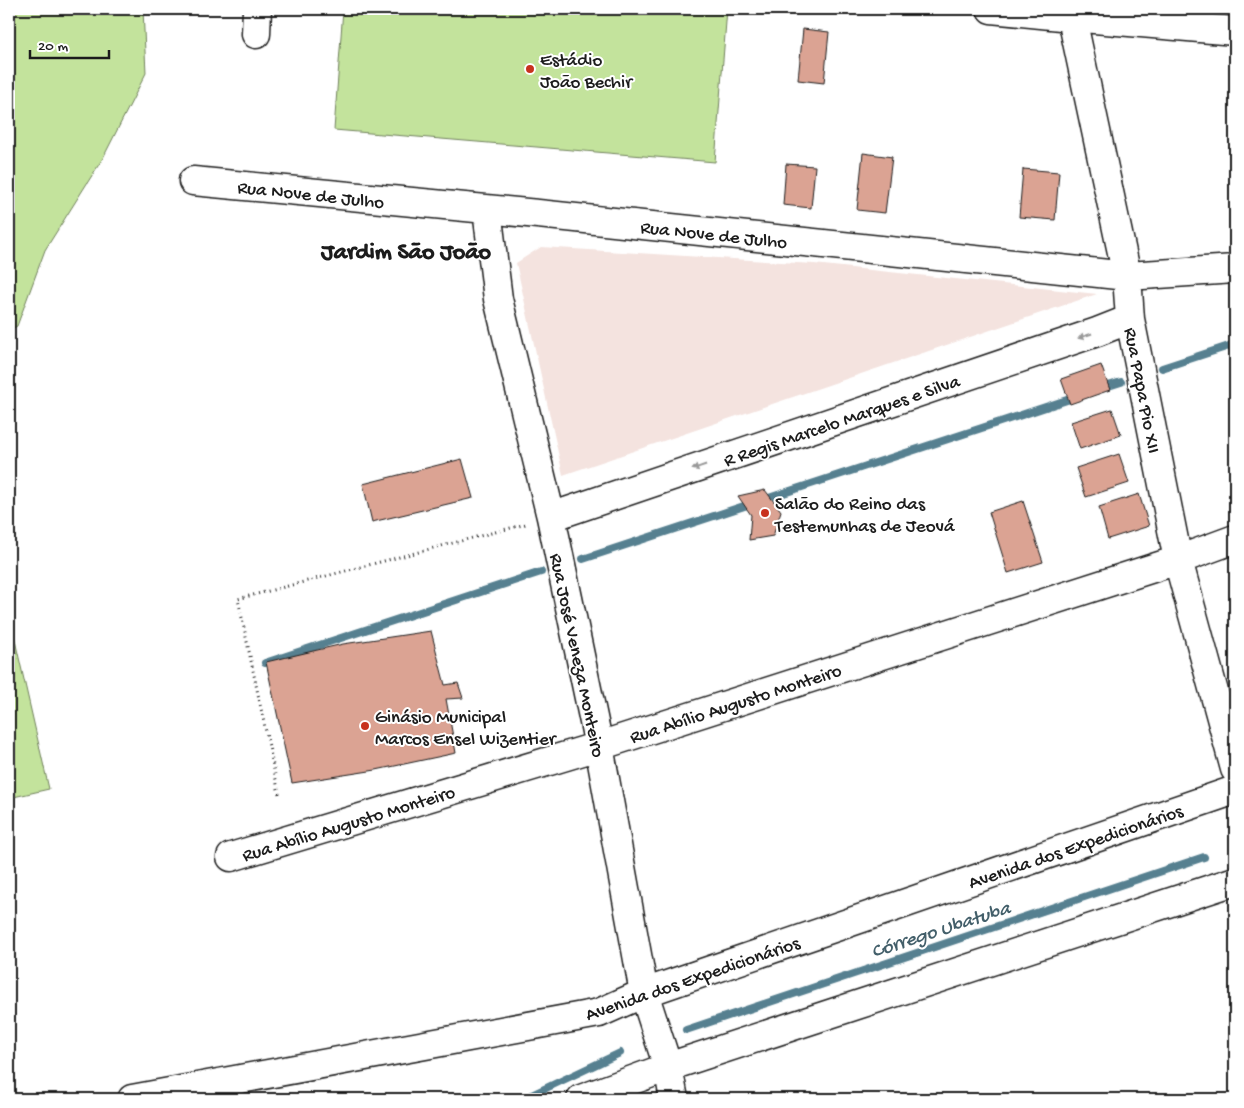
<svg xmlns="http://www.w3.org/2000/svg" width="1244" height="1108" viewBox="0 0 1244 1108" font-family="'Gochi Hand',sans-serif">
	<rect width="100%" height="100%" fill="#fff"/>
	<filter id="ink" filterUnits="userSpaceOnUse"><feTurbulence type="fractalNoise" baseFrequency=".02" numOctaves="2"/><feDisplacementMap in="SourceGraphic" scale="10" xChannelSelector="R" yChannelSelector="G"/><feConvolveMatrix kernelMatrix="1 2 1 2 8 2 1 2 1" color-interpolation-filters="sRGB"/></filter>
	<g filter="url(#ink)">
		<path fill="#f4e3df" d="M 541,247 L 814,264 L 1097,294 L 563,475 L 516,263 Z"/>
		<path fill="#c3e39c" stroke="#70805c" d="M 9,9 L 143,9 L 146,73 L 103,158 L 45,250 L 17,326 L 9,330 Z
			M 343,9 L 727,9 L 715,162 L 334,130 Z
			M 9,614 L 49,789 L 9,798 Z"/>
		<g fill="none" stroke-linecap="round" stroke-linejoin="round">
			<path stroke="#568090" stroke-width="8" d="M 1162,368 L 1235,344
				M 1099,389 L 1121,382
				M 583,559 L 1076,397
				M 265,663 L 541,572
				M 686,1030 L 1204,857
				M 523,1099 L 620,1053"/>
		</g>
		<path fill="#dba393" stroke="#1c1c1c" d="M 803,29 L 829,32 L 824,83 L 798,80 Z
			M 863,153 L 892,157 L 885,213 L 857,210 Z
			M 786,164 L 815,166 L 811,208 L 783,205 Z
			M 1023,169 L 1059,172 L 1055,220 L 1019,217 Z
			M 1101,365 L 1110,390 L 1070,404 L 1061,379 Z
			M 1112,409 L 1121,435 L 1080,449 L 1071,422 Z
			M 1119,454 L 1129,483 L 1086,497 L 1076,468 Z
			M 462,459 L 473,498 L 372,522 L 363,484 Z
			M 765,490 L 781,511 L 773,536 L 749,540 L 751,515 L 738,496 Z
			M 1139,494 L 1149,526 L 1108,539 L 1099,507 Z
			M 1023,501 L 1043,562 L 1008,573 L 989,512 Z
			M 431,631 L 445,685 L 458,683 L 463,698 L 446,699 L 456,753 L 376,770 L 292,783 L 266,662 L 343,644 Z"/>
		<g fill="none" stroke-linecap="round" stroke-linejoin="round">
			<g stroke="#1c1c1c" stroke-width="31">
				<path id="minor" d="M 991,9 L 1071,17 L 1235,31
					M 1070,9 L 1127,276 L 1130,319 L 1178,560 L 1235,769
					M 256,34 L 257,9
					M 193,181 L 538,214 L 1127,276 L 1235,269
					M 487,210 L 498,299 L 551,517 L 599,746 L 644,993 L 668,1067 L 674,1099
					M 551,517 L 1097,332 L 1130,319
					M 231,857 L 599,746 L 1178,560 L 1235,539
					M 132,1099 L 599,1013 L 644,993 L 1235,790
					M 581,1099 L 668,1067 L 1235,881"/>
			</g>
			<path stroke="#1c1c1c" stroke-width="3" stroke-dasharray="1 4" stroke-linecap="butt" d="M 279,794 L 238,599 L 526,524"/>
			<use href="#minor" stroke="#fff" stroke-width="28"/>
		</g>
		<defs><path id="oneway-solid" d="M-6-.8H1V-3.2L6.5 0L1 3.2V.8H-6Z" transform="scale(1.25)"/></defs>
		<g fill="#999">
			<use href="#oneway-solid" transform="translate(1085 336) rotate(161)"/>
			<use href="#oneway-solid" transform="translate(699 467) rotate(161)"/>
		</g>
	</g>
	<g fill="#c8321e" stroke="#fff" stroke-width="2">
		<circle cx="530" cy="69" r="5"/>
		<circle cx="765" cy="513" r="5"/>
		<circle cx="365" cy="726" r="5"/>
	</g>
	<g text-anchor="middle" stroke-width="4" stroke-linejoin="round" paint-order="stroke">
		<g font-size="19" fill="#1c1c1c" stroke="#fff" text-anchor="start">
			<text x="540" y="65">Estádio<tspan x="540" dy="22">João Bechir</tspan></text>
			<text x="775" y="509">Salão do Reino das<tspan x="775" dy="22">Testemunhas de Jeová</tspan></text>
			<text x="375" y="722">Ginásio Municipal<tspan x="375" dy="22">Marcos Ensel Wizentier</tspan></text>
		</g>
		<g font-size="19" fill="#1c1c1c" stroke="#fff">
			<text transform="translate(311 193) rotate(6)" y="7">Rua Nove de Julho</text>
			<text transform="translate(714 233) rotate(6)" y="7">Rua Nove de Julho</text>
			<text transform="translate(1144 390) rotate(79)" y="7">Rua Papa Pio XII</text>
			<text transform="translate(841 419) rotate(-19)" y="7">R Regis Marcelo Marques e Silva</text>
			<text transform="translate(579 655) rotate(78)" y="7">Rua José Veneza Monteiro</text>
			<text transform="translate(735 702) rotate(-18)" y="7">Rua Abílio Augusto Monteiro</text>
			<text transform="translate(348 822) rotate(-17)" y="7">Rua Abílio Augusto Monteiro</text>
			<text transform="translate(1075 845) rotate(-19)" y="7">Avenida dos Expedicionários</text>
			<text transform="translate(692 977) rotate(-19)" y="7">Avenida dos Expedicionários</text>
		</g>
		<g font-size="20" font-style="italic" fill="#435f6a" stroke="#fff">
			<text transform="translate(940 928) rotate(-18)" y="7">Córrego Ubatuba</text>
		</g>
		<g font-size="24" font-weight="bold" fill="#1c1c1c" stroke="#fff">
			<text x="406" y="258">Jardim São João</text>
		</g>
	</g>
	<rect width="1244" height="1108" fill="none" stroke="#fff" stroke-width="30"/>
	<rect x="15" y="15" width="1214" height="1078" fill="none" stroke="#1c1c1c" stroke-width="2" filter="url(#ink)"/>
	<path d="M30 50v8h79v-8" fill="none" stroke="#1c1c1c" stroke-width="2.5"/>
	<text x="38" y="50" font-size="15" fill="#1c1c1c" stroke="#ffffff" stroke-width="4" paint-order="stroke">20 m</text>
</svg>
